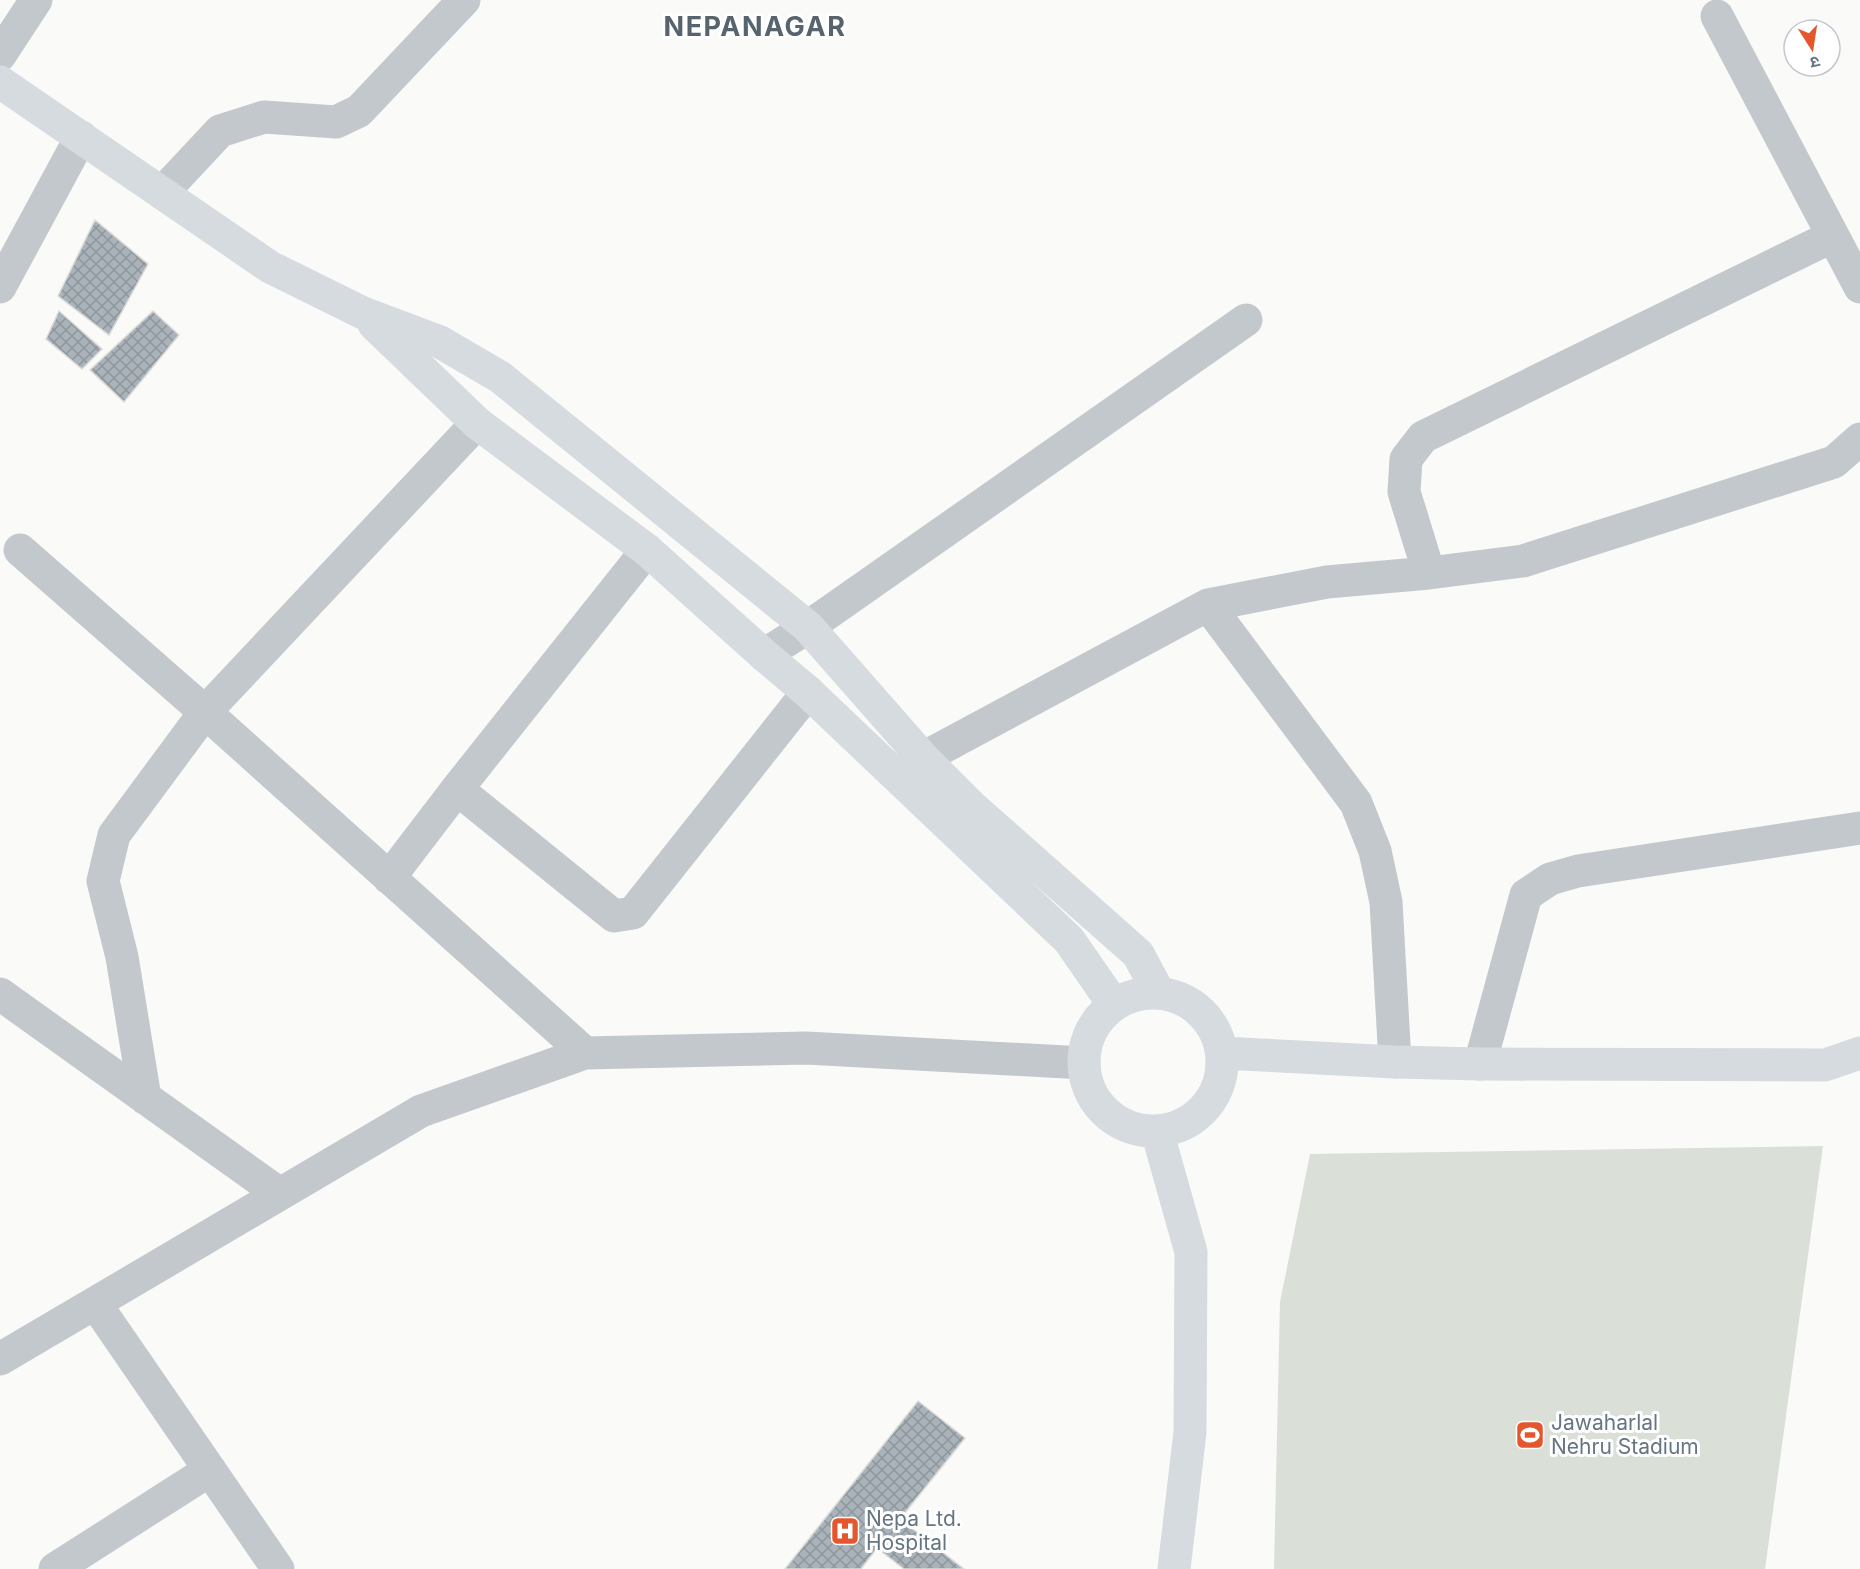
<svg xmlns="http://www.w3.org/2000/svg" width="1860" height="1569" viewBox="0 0 1860 1569" font-family="Inter,'Noto Sans Devanagari',sans-serif">
	<defs>
		<pattern id="building-cross-hatch" width="8" height="8" patternUnits="userSpaceOnUse" patternTransform="scale(1.5)"><rect width="8" height="8" fill="#aab3b9"/><path d="M0 0l8 8M0 8l8-8" fill="none" stroke="#8e969c"/></pattern>
	</defs>
	<rect width="100%" height="100%" fill="#fafaf8"/>
	<path fill="#dadfd7" d="M 1823,1146 L 1765,1569 L 1274,1569 L 1280,1302 L 1310,1154 Z"/>
	<path fill="url(#building-cross-hatch)" stroke="#dcdcda" stroke-width="1.5" d="M 95,220 L 148,264 L 109,335 L 58,296 Z
		M 59,311 L 102,349 L 82,369 L 46,339 Z
		M 153,311 L 179,335 L 124,402 L 90,370 Z
		M 918,1401 L 965,1438 L 900,1519 L 964,1569 L 904,1569 L 877,1548 L 861,1569 L 785,1569 Z"/>
	<g fill="none" stroke-linecap="round" stroke-linejoin="round">
		<path stroke="#c3c8cc" stroke-width="33" d="M 1717,16 L 1860,287
			M 0,55 L 36,0
			M 162,193 L 220,131 L 264,117 L 336,122 L 359,111 L 464,0
			M 0,287 L 81,137
			M 20,550 L 205,712 L 585,1053
			M 1429,573 L 1404,492 L 1406,459 L 1423,437 L 1833,236
			M 1208,605 L 1356,803 L 1375,851 L 1386,902 L 1395,1062
			M 764,655 L 808,627 L 1246,320
			M 923,758 L 1208,605 L 1327,582 L 1429,573 L 1523,561 L 1834,462 L 1860,439
			M 457,789 L 614,916 L 633,913 L 808,692
			M 389,878 L 457,789 L 647,550
			M 0,994 L 280,1194
			M 1480,1064 L 1526,895 L 1550,879 L 1578,871 L 1860,828
			M 145,1098 L 122,957 L 103,881 L 114,835 L 205,712 L 477,423
			M 95,1303 L 278,1569
			M 0,1359 L 421,1111 L 585,1053 L 806,1048 L 1084,1063
			M 55,1569 L 210,1470"/>
		<path stroke="#d6dbdf" stroke-width="33" d="M 0,82 L 270,267 L 363,313 L 440,342 L 500,377 L 808,627 L 923,758 L 971,806 L 1138,954 L 1159,993
			M 374,324 L 477,423 L 647,550 L 764,655 L 808,692 L 1069,940 L 1114,1005
			M1084 1062a69 69 0 1 1 138 0a69 69 0 1 1-138 0Z
			M 1222,1053 L 1395,1062 L 1480,1064 L 1825,1065 L 1860,1053
			M 1157,1131 L 1191,1252 L 1190,1432 L 1174,1569"/>
	</g>
	<defs>
		<g id="stadium-square" transform="scale(1.5)"><rect x="-9" y="-9" width="18" height="18" rx="4" fill="#e4572e" stroke="#fff"/><path d="M0-5a6.5 5 0 1 0 0 10a6.5 5 0 1 0 0-10ZM-3.5-1.8h7v3.6h-7Z" fill="#fff"/></g>
		<g id="hospital-square" transform="scale(1.5)"><rect x="-9" y="-9" width="18" height="18" rx="4" fill="#e4572e" stroke="#fff"/><path d="M-5-5h3v3.5h4V-5h3V5h-3V1.5h-4V5h-3Z" fill="#fff"/></g>
	</defs>
	<g fill-rule="evenodd">
		<use href="#stadium-square" x="1530" y="1435"/>
		<use href="#hospital-square" x="845" y="1531"/>
	</g>
	<g text-anchor="middle" stroke-width="6" stroke-linejoin="round" paint-order="stroke">
		<g font-size="21" fill="#657683" stroke="#fff" text-anchor="start">
			<text x="1551" y="1430">Jawaharlal<tspan x="1551" dy="24">Nehru Stadium</tspan></text>
			<text x="866" y="1526">Nepa Ltd.<tspan x="866" dy="24">Hospital</tspan></text>
		</g>
		<g font-size="27" font-weight="bold" letter-spacing="1.5" fill="#57646e" stroke="#fff">
			<text x="755" y="36">NEPANAGAR</text>
		</g>
	</g>
	<g transform="translate(1812 48) rotate(168)"><circle r="28" fill="#ffffff" stroke="#c1c8cd" stroke-width="1.5"/>
	<path d="M0-4.5L10 22L0 15L-10 22Z" fill="#e4572e"/>
	<text y="-9" font-size="16" font-weight="bold" text-anchor="middle" fill="#657683">उ</text>
	</g>
</svg>
